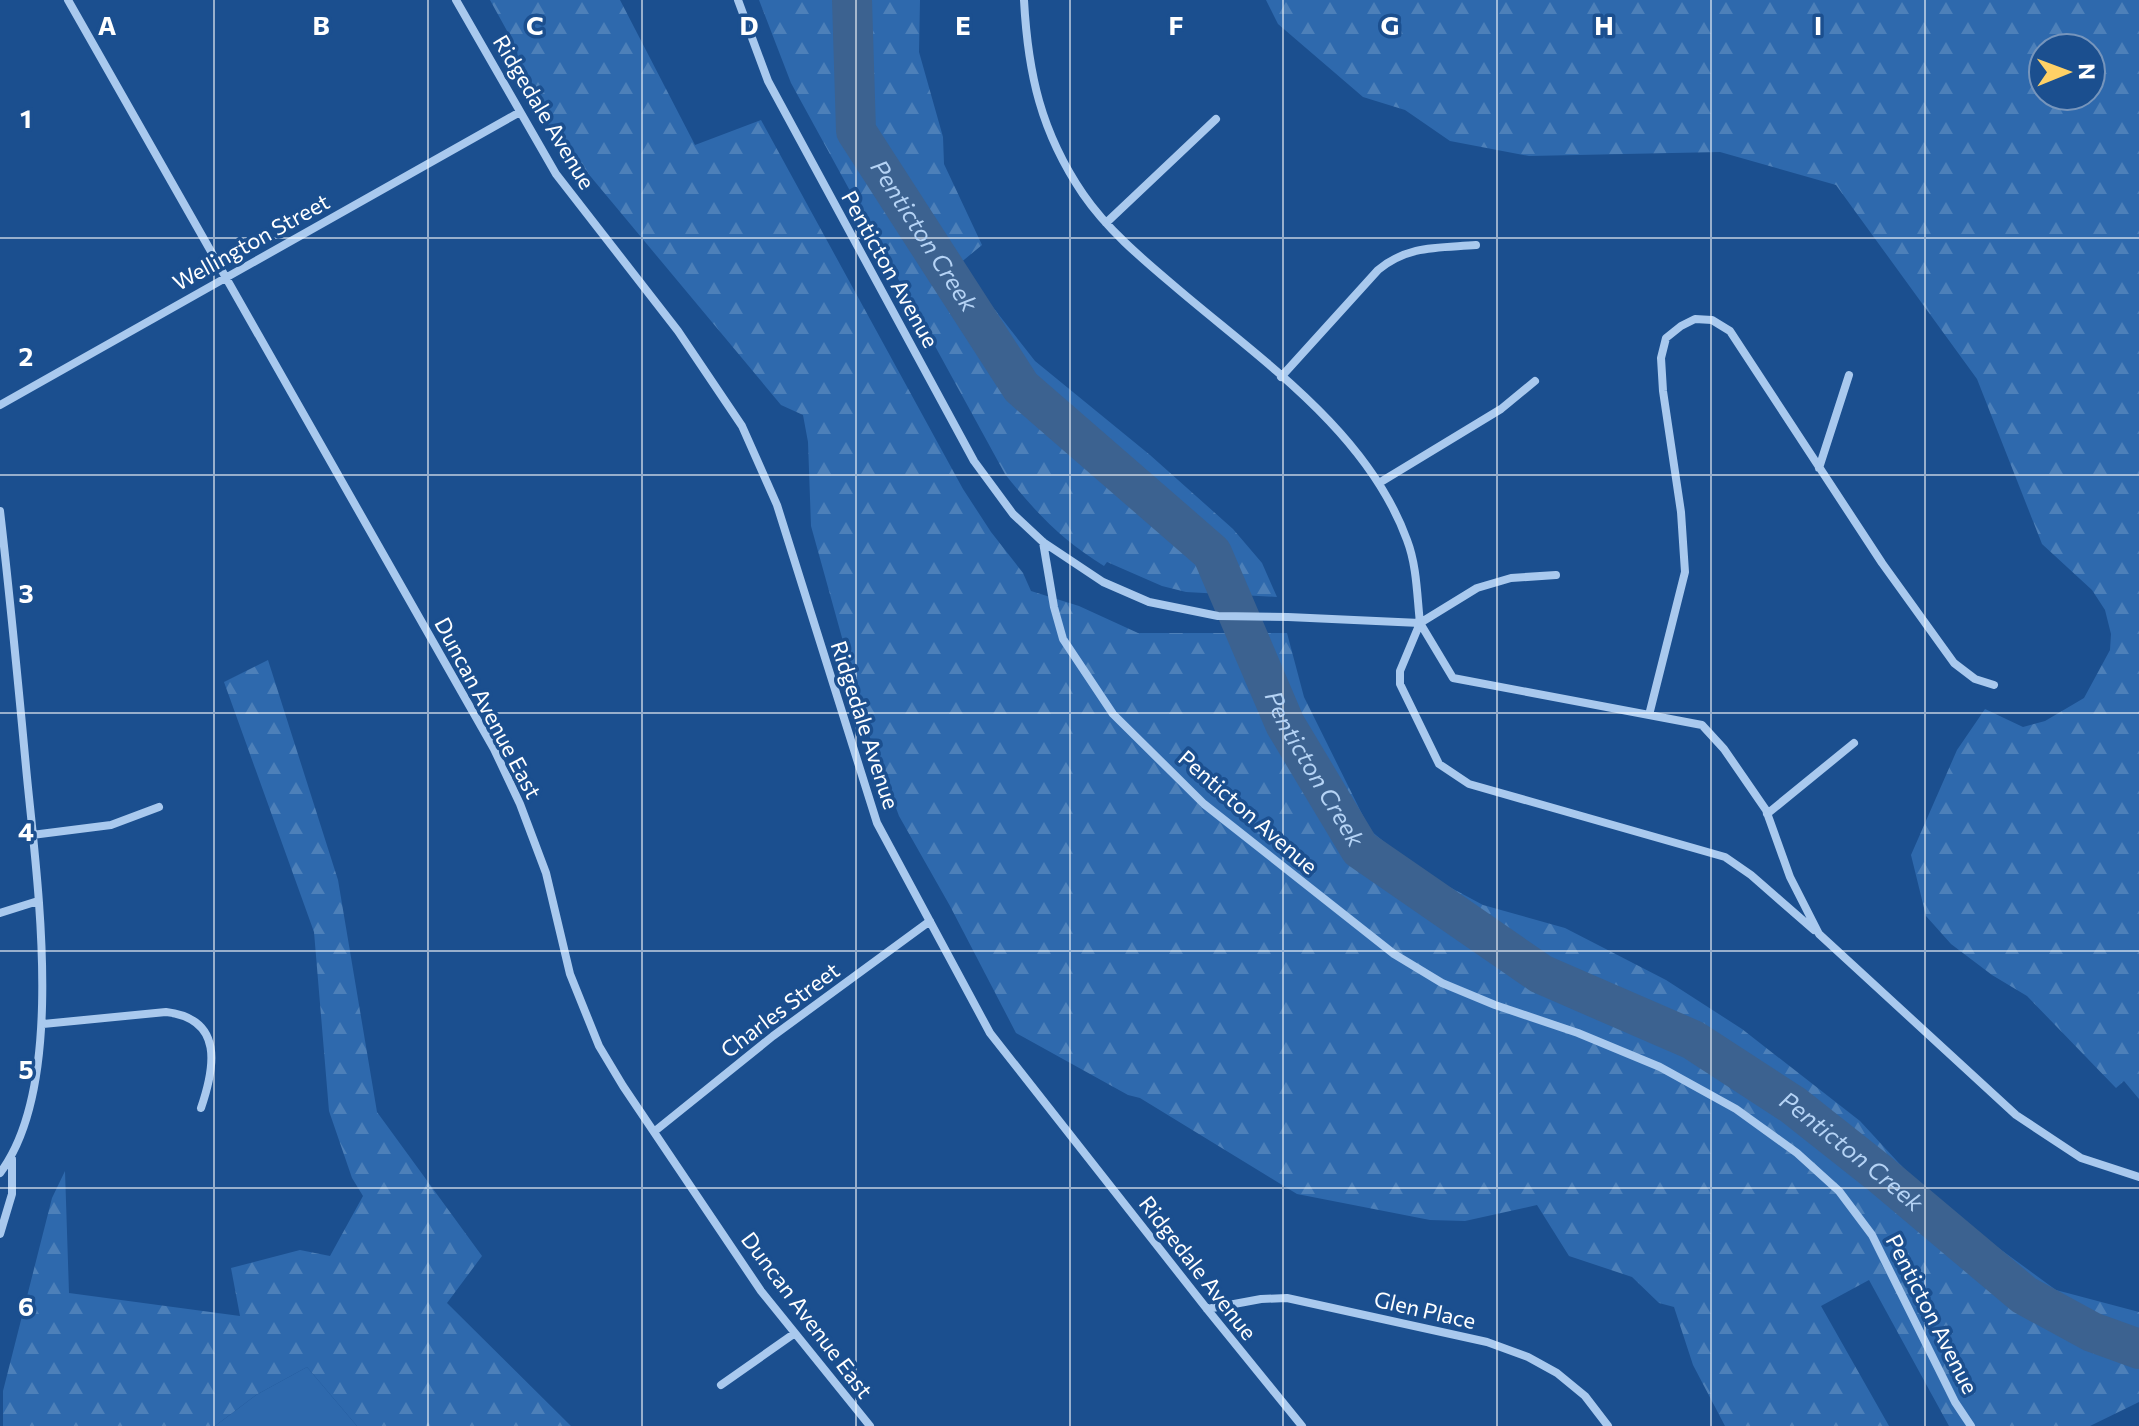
<svg xmlns="http://www.w3.org/2000/svg" width="2139" height="1426" viewBox="0 0 2139 1426" font-family="Commissioner,sans-serif">
	<defs>
		<pattern id="forest-firs" width="22" height="20" patternUnits="userSpaceOnUse" patternTransform="scale(2)"><rect width="22" height="20" fill="#2e69ad"/><path d="M5 1l3.5 6h-7zM16 11l3.5 6h-7z" fill="#4d80b9"/></pattern>
	</defs>
	<rect width="100%" height="100%" fill="#1b4f8f"/>
	<path fill="#2e69ad" d="M 307,1367 L 357,1426 L 215,1426 L 256,1395 Z"/>
	<path fill="url(#forest-firs)" fill-rule="evenodd" d="M 490,0 L 620,0 L 695,145 L 761,120 L 963,489 L 991,532 L 1023,573 L 1031,591 L 1079,606 L 1138,633 L 1287,633 L 1304,697 L 1370,830 L 1416,869 L 1483,905 L 1565,928 L 1666,980 L 1742,1029 L 1860,1121 L 1933,1200 L 2056,1290 L 2139,1312 L 2139,1402 L 2090,1426 L 1949,1426 L 1869,1280 L 1821,1306 L 1889,1426 L 1725,1426 L 1693,1365 L 1674,1307 L 1659,1303 L 1632,1277 L 1569,1256 L 1537,1205 L 1465,1221 L 1430,1220 L 1297,1194 L 1140,1098 L 1128,1095 L 1016,1033 L 950,906 L 899,816 L 869,735 L 811,526 L 808,442 L 803,415 L 781,405 L 551,129 L 519,74 L 517,49 Z
		M 759,0 L 920,0 L 919,52 L 943,137 L 944,164 L 982,245 L 959,264 L 1035,361 L 1150,455 L 1233,529 L 1262,563 L 1277,597 L 1186,592 L 1162,586 L 1107,562 L 1104,566 C 1062,540 1036,513 1005,474 L 791,83 Z
		M 1266,0 L 2139,0 L 2139,1099 L 2124,1081 L 2116,1088 L 2027,996 L 1992,975 L 1951,944 L 1926,916 L 1911,855 L 1957,750 L 1985,709 L 2023,727 L 2045,721 L 2084,698 L 2110,650 L 2111,634 L 2105,610 L 2092,590 L 2042,544 L 1977,379 L 1836,185 L 1720,152 L 1529,156 L 1450,141 L 1405,110 L 1363,97 L 1278,24 ZM 2043,48 L 2091,48 L 2091,96 L 2043,96 Z
		M 268,660 L 338,880 L 377,1112 L 482,1256 L 447,1303 L 571,1426 L 357,1426 L 307,1367 L 256,1395 L 215,1426 L 3,1426 L 3,1391 L 52,1198 L 65,1171 L 69,1293 L 240,1316 L 231,1268 L 300,1250 L 330,1256 L 363,1196 L 352,1178 L 329,1111 L 314,932 L 224,682 Z"/>
	<g fill="none" stroke-linecap="round" stroke-linejoin="round">
		<path stroke="#3c6290" stroke-width="40" id="s1" d="M 852,0 L 856,131 L 1021,387 L 1212,553 L 1285,724 L 1360,849 L 1541,974 L 1693,1040 L 1793,1105 L 1879,1173 L 2024,1295 L 2092,1332 L 2139,1349"/>
		<path stroke="#a9c9ee" stroke-width="8" d="M 68,0 L 494,749 L 520,804 L 546,873 L 570,974 L 599,1046 L 623,1086 L 761,1291 L 870,1426
			M 456,0 L 556,174 L 678,331 L 742,426 L 777,505 L 877,823 L 990,1033 L 1207,1309 L 1302,1426
			M 738,0 L 768,81 L 974,461 L 1013,514 L 1043,542 L 1103,582 L 1149,602 L 1218,616 L 1288,617 L 1420,623 L 1453,678 L 1702,725 L 1724,749 L 1766,810 L 1790,877 L 1819,934 L 2016,1115 L 2081,1158 L 2139,1177
			M 1024,0 C 1028,74 1041,132 1083,194 C 1107,229 1140,257 1172,284 C 1258,358 1367,430 1407,540 C 1417,566 1417,596 1420,623 L 1477,588 L 1511,578 L 1556,575
			M 1106,223 L 1216,119
			M 1281,377 L 1378,270 C 1408,245 1438,248 1476,245
			M 0,405 L 520,112
			M 1819,468 L 1849,375
			M 1379,483 L 1501,409 L 1535,381
			M 0,511 C 10,596 18,681 26,767 C 36,875 68,1083 0,1173
			M 1043,542 L 1054,607 L 1063,639 L 1113,714 L 1204,804 L 1394,954 L 1442,983 L 1495,1005 L 1578,1033 L 1660,1067 L 1736,1109 L 1797,1153 L 1839,1191 L 1872,1235 L 1955,1402 L 1971,1426
			M 1420,623 L 1400,671 L 1400,684 L 1439,764 L 1469,784 L 1725,857 L 1751,875 L 1814,930
			M 1649,715 L 1685,572 L 1681,512 L 1663,391 L 1661,358 L 1666,338 L 1681,326 L 1695,319 L 1712,320 L 1730,331 L 1882,563 L 1954,663 L 1975,679 L 1994,685
			M 1767,814 L 1854,743
			M 32,835 L 111,825 L 159,807
			M 0,913 L 38,901
			M 43,1024 L 166,1012 C 224,1019 215,1067 201,1108
			M 655,1131 L 773,1036 L 930,921
			M 0,1234 L 12,1194 L 12,1159
			M 1207,1309 L 1261,1299 L 1287,1298 L 1487,1342 L 1528,1357 L 1557,1373 L 1585,1396 L 1608,1426
			M 721,1385 L 795,1333"/>
	</g>
	<path fill="none" stroke="#fff" stroke-width="2" stroke-opacity="0.55" d="M 214,0 L 214,1426M 428,0 L 428,1426M 642,0 L 642,1426M 856,0 L 856,1426M 1070,0 L 1070,1426M 1283,0 L 1283,1426M 1497,0 L 1497,1426M 1711,0 L 1711,1426M 1925,0 L 1925,1426M 0,238 L 2139,238M 0,475 L 2139,475M 0,713 L 2139,713M 0,951 L 2139,951M 0,1188 L 2139,1188"/>
	<g text-anchor="middle" stroke-width="7" stroke-linejoin="round" paint-order="stroke">
		<g font-size="22" fill="#fff" stroke="#1b4f8f">
			<text transform="translate(544 112) rotate(59)" y="8">Ridgedale Avenue</text>
			<text transform="translate(251 242) rotate(-29)" y="8">Wellington Street</text>
			<text transform="translate(890 269) rotate(61)" y="8">Penticton Avenue</text>
			<text transform="translate(488 708) rotate(62)" y="8">Duncan Avenue East</text>
			<text transform="translate(865 725) rotate(72)" y="8">Ridgedale Avenue</text>
			<text transform="translate(1248 812) rotate(41)" y="8">Penticton Avenue</text>
			<text transform="translate(780 1010) rotate(-37)" y="8">Charles Street</text>
			<text transform="translate(1198 1268) rotate(52)" y="8">Ridgedale Avenue</text>
			<text transform="translate(1425 1310) rotate(13)" y="8">Glen Place</text>
			<text transform="translate(1932 1314) rotate(63)" y="8">Penticton Avenue</text>
			<text transform="translate(807 1315) rotate(53)" y="8">Duncan Avenue East</text>
		</g>
		<g font-size="24" font-style="italic" fill="#b5d3f5" stroke="#1b4f8f">
			<text dy="8" stroke="none"><textPath href="#s1" startOffset="256">Penticton Creek</textPath></text>
			<text dy="8" stroke="none"><textPath href="#s1" startOffset="928">Penticton Creek</textPath></text>
			<text dy="8" stroke="none"><textPath href="#s1" startOffset="1600">Penticton Creek</textPath></text>
		</g>
	</g>
	<g font-size="26" text-anchor="middle" font-weight="bold" fill="#fff" stroke="#1b4f8f" stroke-width="7" stroke-linejoin="round" paint-order="stroke">
		<text x="107" y="35">A</text>
		<text x="321" y="35">B</text>
		<text x="535" y="35">C</text>
		<text x="749" y="35">D</text>
		<text x="963" y="35">E</text>
		<text x="1176" y="35">F</text>
		<text x="1390" y="35">G</text>
		<text x="1604" y="35">H</text>
		<text x="1818" y="35">I</text>
		<text x="26" y="128">1</text>
		<text x="26" y="366">2</text>
		<text x="26" y="603">3</text>
		<text x="26" y="841">4</text>
		<text x="26" y="1079">5</text>
		<text x="26" y="1316">6</text>
	</g>
	<g transform="translate(2067 72) rotate(89)"><circle r="38" fill="#1b4f8f" stroke="#7695bc" stroke-width="2"/>
	<path d="M0-6L14 30L0 20L-14 30Z" fill="#ffd166"/>
	<text y="-12" font-size="22" font-weight="bold" text-anchor="middle" fill="#ffffff">N</text>
	</g>
</svg>
